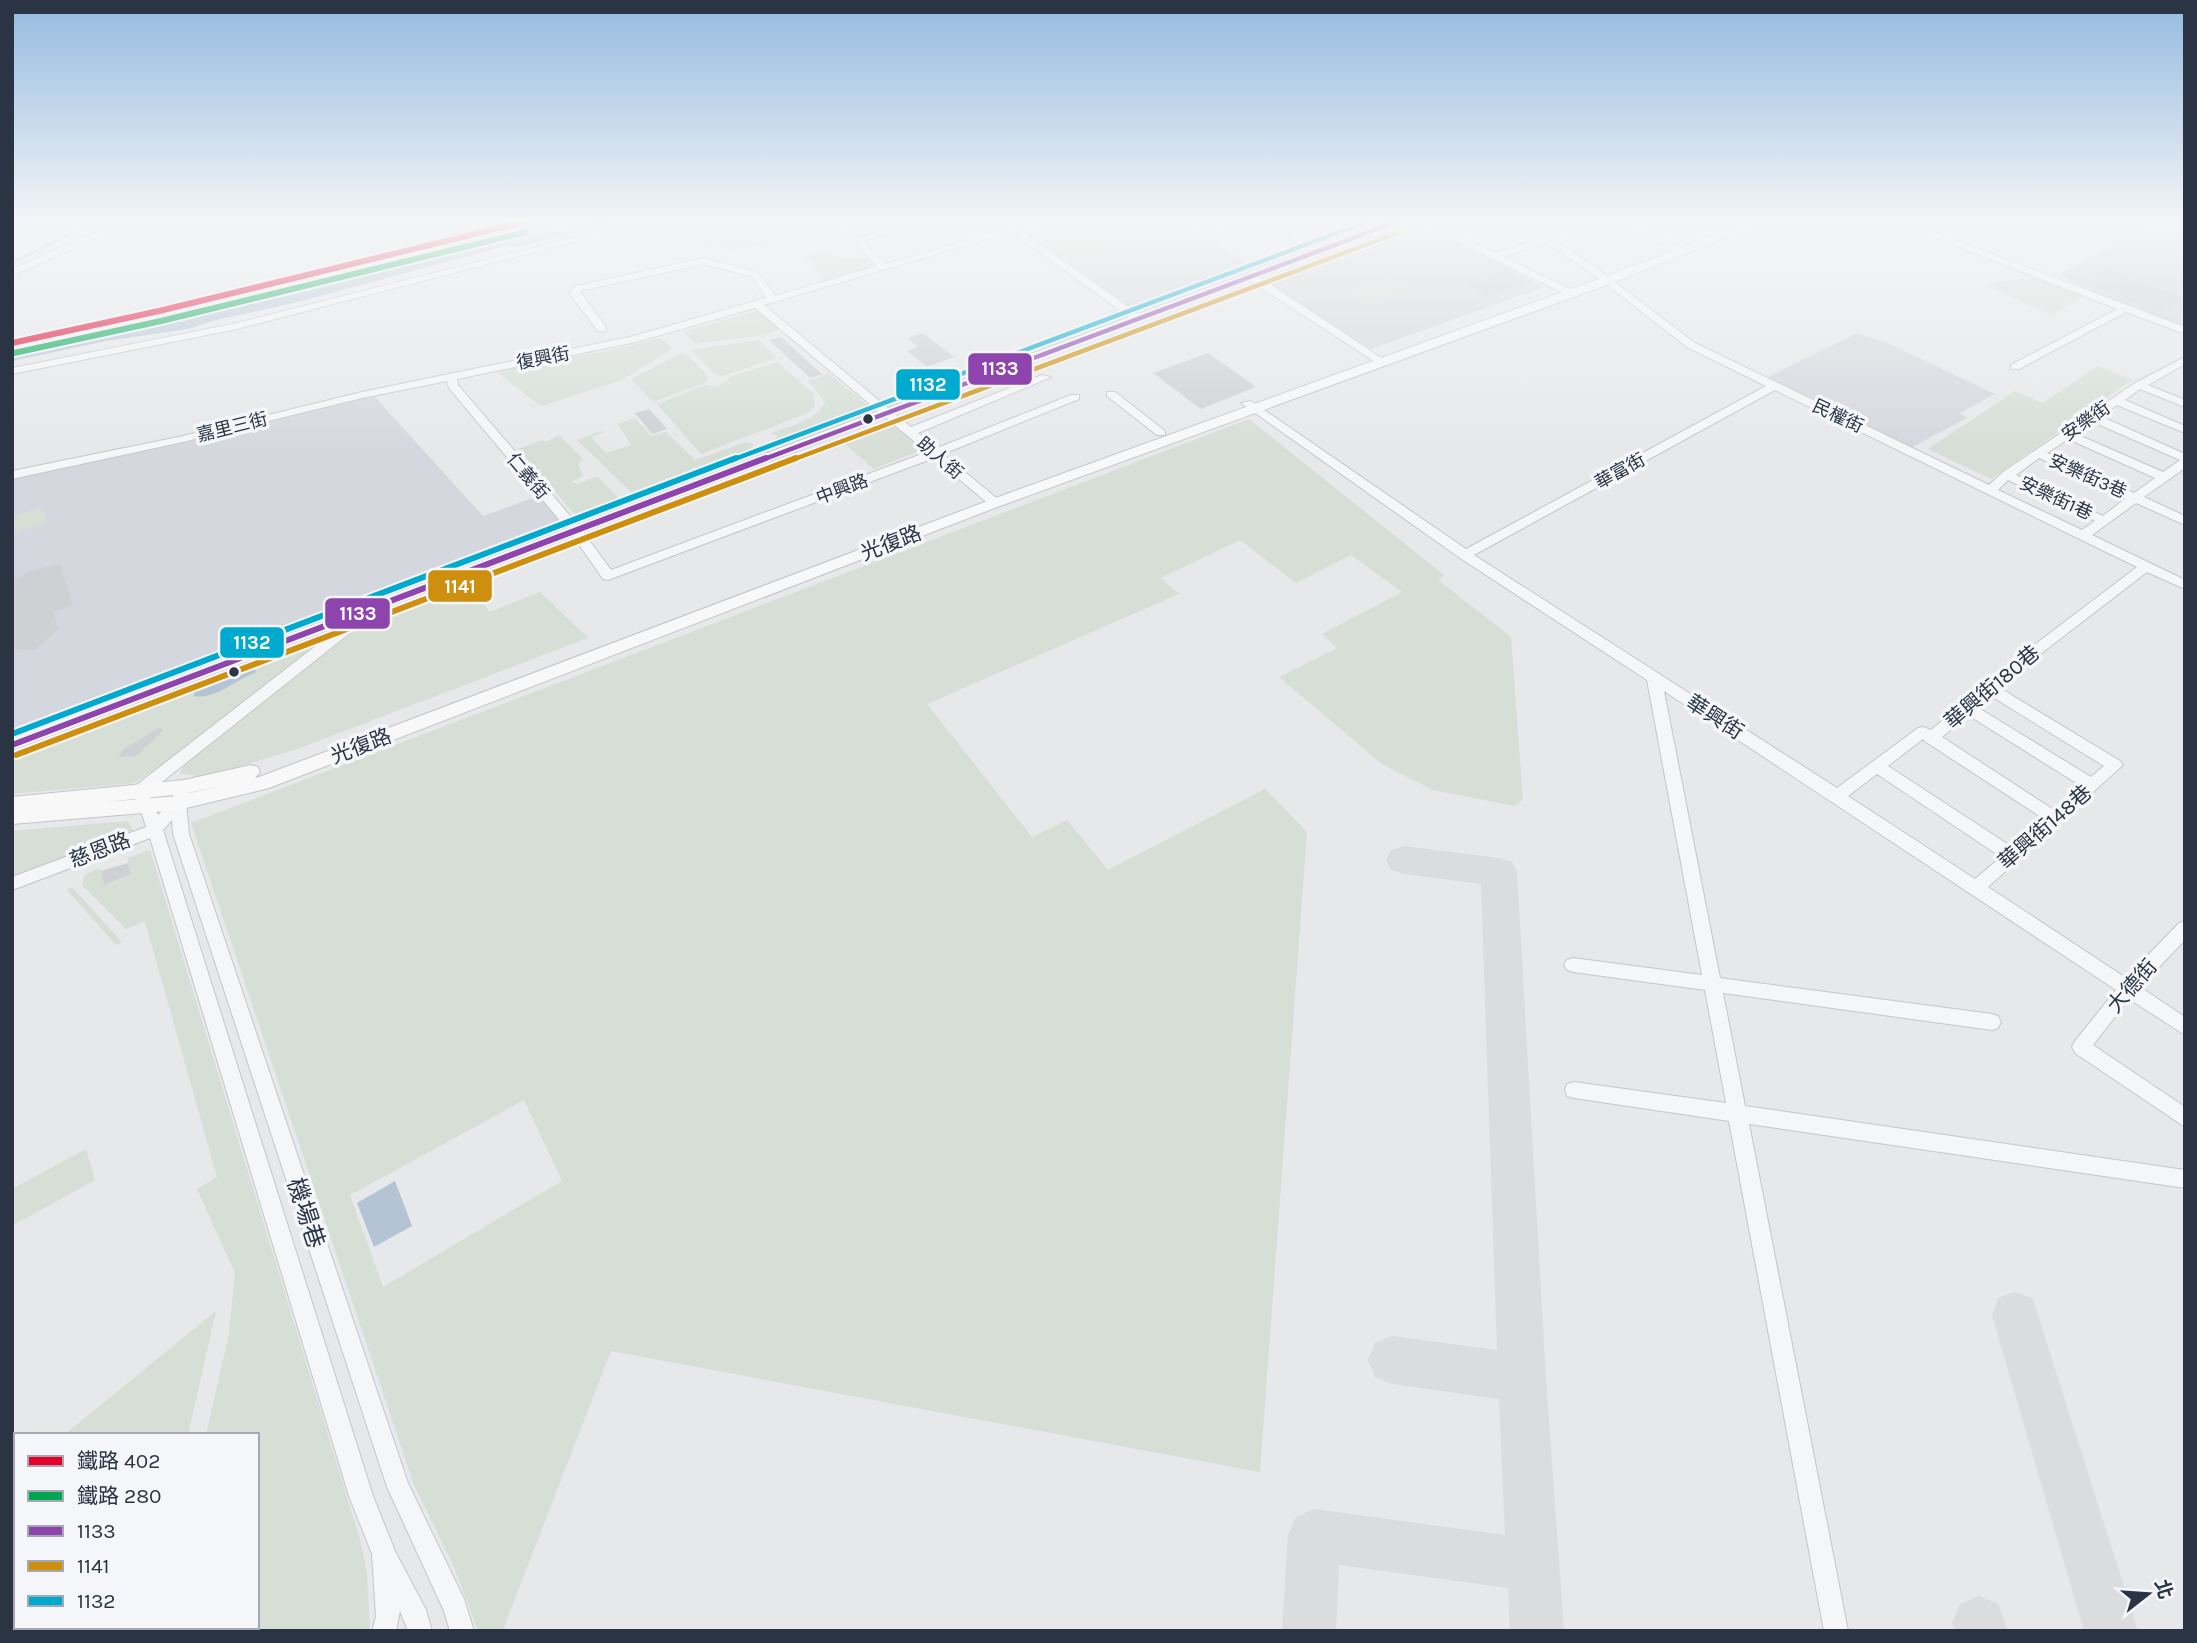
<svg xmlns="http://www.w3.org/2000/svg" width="2197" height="1643" viewBox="0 0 2197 1643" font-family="Karla,'Noto Sans TC',sans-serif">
	<rect width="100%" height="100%" fill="#e6e8ea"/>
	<path fill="#d4d7dd" d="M 1045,222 L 1189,222 L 1212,241 L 1249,264 L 1130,309 L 1023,231 Z
		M 1413,222 L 1480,253 L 1544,287 L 1371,349 L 1262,279 Z
		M 2078,222 L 2185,222 L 2185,327 L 2083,289 L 2060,274 L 2132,235 L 2097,229 Z
		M 1857,333 L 1887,343 L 1995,394 L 1960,413 L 1967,418 L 1903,452 L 1758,382 Z
		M 374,396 L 483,516 L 538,496 L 564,526 L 559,530 L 12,735 L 12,479 L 183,443 Z"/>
	<path fill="#d6ded6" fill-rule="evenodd" d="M 723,222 L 788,222 L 774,232 L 765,245 L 731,250 L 697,243 L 719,232 Z
		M 1080,222 L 1141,222 L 1146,231 L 1173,222 L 1181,223 C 1155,232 1064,274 1047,245 C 1051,228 1065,226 1080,222 Z
		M 1912,222 L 1979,222 L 1955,236 Z
		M 831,252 L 836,258 L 869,258 L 877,267 L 825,282 L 810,260 L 801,256 Z
		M 2038,277 L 2083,296 L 2052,315 L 1987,286 C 2003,277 2020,282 2038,277 Z
		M 1386,279 L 1407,290 L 1372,305 L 1351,293 Z
		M 760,310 L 779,327 L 777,331 L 758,336 L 696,344 L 682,332 Z
		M 662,338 L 672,349 L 620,381 L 541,406 L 495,371 L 607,351 Z
		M 759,340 L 777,358 L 723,376 L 716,375 L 691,350 Z
		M 682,353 L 687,354 L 708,377 L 705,383 L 653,402 L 631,379 Z
		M 777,362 L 814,394 L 815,407 L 808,413 L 701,454 L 657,404 L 706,385 L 717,387 L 726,382 L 729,377 Z
		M 2098,366 L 2132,380 L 1991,479 L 1928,449 L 2015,391 L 2043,403 Z
		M 828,373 L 870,407 L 775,440 L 777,436 L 771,433 C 789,426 818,421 825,401 L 808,381 Z
		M 635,418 L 651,436 L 666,432 L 695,460 L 746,442 L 754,444 L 749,451 L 632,493 L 577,440 L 602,431 L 604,432 L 591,437 L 606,453 L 631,445 L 618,424 Z
		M 1249,419 L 1444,575 L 1438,580 L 1511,637 L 1523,800 L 1515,806 L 1433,790 L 1382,764 L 1279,677 L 1337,648 L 1322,634 L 1402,592 L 1351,555 L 1296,583 L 1240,540 L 1161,578 L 1179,594 L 927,704 L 1032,837 L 1067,820 L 1108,870 L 1265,789 L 1307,832 L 1260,1472 L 611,1351 L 504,1627 L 507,1631 L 478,1631 L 454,1567 L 414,1485 L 191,823 ZM 524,1100 L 562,1181 L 383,1287 L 350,1195 Z
		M 892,425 L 920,446 L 919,451 L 874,469 L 844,443 Z
		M 559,435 L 583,459 L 578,464 L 583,476 L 571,482 L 577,484 L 597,476 L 622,501 L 578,518 L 518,449 L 542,440 L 546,442 Z
		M 42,507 L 47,522 L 12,533 L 12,517 Z
		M 466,582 L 490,612 L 540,592 L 588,638 L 297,749 L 204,777 L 180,773 L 184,765 L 367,621 Z
		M 310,642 L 314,647 L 173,758 L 134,783 L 12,794 L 12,755 Z
		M 128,821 L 140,843 L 12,891 L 12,831 Z
		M 150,850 L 361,1543 L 367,1574 L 370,1631 L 192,1631 L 177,1627 L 257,1627 L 257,1435 L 206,1435 L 229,1334 L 235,1273 L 197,1189 L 217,1177 L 145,921 L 126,929 L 82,885 L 85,875 L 100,868 L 105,885 L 131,874 L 127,858 Z
		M 72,887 L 122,942 L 116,945 L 67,890 Z
		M 86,1149 L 95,1180 L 12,1226 L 12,1189 Z
		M 216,1311 L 188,1435 L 64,1435 Z"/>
	<path fill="#b4c4d5" d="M 251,668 L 256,671 L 255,673 C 236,679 216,700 194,696 L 194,691 L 200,687 Z
		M 395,1181 L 412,1226 L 374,1247 L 357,1203 Z"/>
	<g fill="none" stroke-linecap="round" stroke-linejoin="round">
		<path stroke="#b4c4d5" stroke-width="2.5" d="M 12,263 L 94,222"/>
		<path fill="#b4c4d5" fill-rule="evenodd" d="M 589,222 L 612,222 L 610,225 L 521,246 L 506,246 L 298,302 L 216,320 L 188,329 L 106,341 L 12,361 L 12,351 L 106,331 L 185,321 L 207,313 L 291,295 L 506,238 L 521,238 Z"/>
		<path fill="#dadcde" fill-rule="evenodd" d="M 1404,846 L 1499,858 L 1512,862 L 1517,872 L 1546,1378 L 1564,1631 L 1510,1631 L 1508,1588 L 1339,1565 L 1336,1631 L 1282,1631 L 1288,1535 L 1296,1517 L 1314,1509 L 1505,1535 L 1499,1399 L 1392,1384 L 1375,1377 L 1368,1360 L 1375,1343 L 1392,1336 L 1497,1350 L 1481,884 L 1404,874 L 1391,870 L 1386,860 L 1391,850 Z
			M 2015,1292 L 2032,1298 L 2038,1315 L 2138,1631 L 2084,1631 L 1992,1315 L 1998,1298 Z
			M 1979,1596 L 1998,1604 L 2008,1631 L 1954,1631 L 1952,1623 L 1960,1604 Z"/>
	</g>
	<path fill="#ced0d3" d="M 2119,222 L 2185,222 L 2185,241 L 2152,230 L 2147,233 Z
		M 2109,269 L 2185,298 L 2157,312 L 2083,283 Z
		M 1504,270 L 1526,283 L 1488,297 L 1466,284 Z
		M 923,333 L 954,357 L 927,367 L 907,351 L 918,347 L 908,338 Z
		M 781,337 L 822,374 L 810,378 L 769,340 Z
		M 1208,353 L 1256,387 L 1201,409 L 1153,373 Z
		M 649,409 L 667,429 L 652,434 L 635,413 Z
		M 60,564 L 73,605 L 53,612 L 58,629 L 35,650 L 12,649 L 12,580 L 24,576 L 23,573 Z
		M 160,727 L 163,731 L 136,756 L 118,757 L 123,750 Z
		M 128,863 L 131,874 L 104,885 L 101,871 Z"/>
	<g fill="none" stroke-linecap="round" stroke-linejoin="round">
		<g stroke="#c4c6c8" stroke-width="2">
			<path id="minor" d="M 119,222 L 131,222 L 12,276 L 12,269 Z
				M 635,222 L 650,222 L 237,329 L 12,374 L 12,368 L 237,323 Z
				M 834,222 L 844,222 L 859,237 L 911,222 L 925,222 L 863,241 L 885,264 L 969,240 L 959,222 L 967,222 L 977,237 L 1023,222 L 1036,222 L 1019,229 L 1138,314 L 1307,251 L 1275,222 L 1284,222 L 1316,249 L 1388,222 L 1400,222 L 1258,276 L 1389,363 L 1380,365 L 1249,280 L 894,413 L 911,427 L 1042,375 L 1051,377 L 918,433 L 937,448 L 1071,395 L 1079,395 L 1079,399 L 943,454 L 999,500 L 999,506 L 991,506 L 934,458 L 608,580 L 603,579 L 573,536 L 358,618 L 362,622 L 360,625 L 148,793 L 158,815 L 171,800 L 179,783 L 189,783 L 192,787 L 186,803 L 189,834 L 408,1483 L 464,1599 L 474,1631 L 450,1631 L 444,1611 L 387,1487 L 173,834 L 172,820 L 163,830 L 373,1496 L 395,1551 L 426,1610 L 432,1631 L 408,1631 L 400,1611 L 396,1631 L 372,1631 L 376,1617 L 372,1554 L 349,1496 L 150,838 L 12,890 L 12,877 L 146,827 L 140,807 L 131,791 L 134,787 L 344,624 L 12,750 L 12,739 L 567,529 L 449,388 L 447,381 L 362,398 L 183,442 L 12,479 L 12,471 L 183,436 L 362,392 L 634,336 L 766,298 L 751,276 L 703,264 L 580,291 L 607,329 L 602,332 L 598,331 L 569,293 L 576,286 L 703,258 L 758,272 L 775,296 L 877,266 ZM 1011,232 L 1129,317 L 888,408 L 764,305 ZM 755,308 L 878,411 L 578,525 L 458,385 L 457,379 L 636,342 ZM 885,417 L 927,452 L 611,570 L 583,532 Z
				M 1206,222 L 1216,222 L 1229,233 L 1221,235 Z
				M 1418,222 L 1430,222 L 1495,253 L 1539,239 L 1503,222 L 1514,222 L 1548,236 L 1591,222 L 1604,222 L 1555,240 L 1603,273 L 1695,343 L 1989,485 L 2003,472 L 2135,383 L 2185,357 L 2185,364 L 2148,385 L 2185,400 L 2185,407 L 2140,389 L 2125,400 L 2185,426 L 2185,433 L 2117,405 L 2100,416 L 2185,454 L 2185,468 L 2144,497 L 2185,516 L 2185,525 L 2136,503 L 2092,535 L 2185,580 L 2185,589 L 2147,572 L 2004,682 L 2000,688 L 2120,761 L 2123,765 L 1988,887 L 2126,978 L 2179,923 L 2185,921 L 2185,940 L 2140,987 L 2185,1017 L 2185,1035 L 2129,999 L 2093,1045 L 2185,1107 L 2185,1127 L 2075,1053 L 2072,1047 L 2075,1041 L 2116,990 L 1664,691 L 1720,978 L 1992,1014 L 1998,1016 L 2001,1022 L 1998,1028 L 1992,1030 L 1723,993 L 1745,1106 L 2185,1170 L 2185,1188 L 1749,1124 L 1848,1631 L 1824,1631 L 1729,1121 L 1574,1098 L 1567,1096 L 1565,1090 L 1567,1084 L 1574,1082 L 1726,1103 L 1705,990 L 1573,972 L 1567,970 L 1564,965 L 1567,960 L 1573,958 L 1702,975 L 1647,680 L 1460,558 L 1241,403 L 1251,401 L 1466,549 L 1766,386 L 1687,347 L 1597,277 L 1547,243 L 1503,257 L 1575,291 L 1575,295 L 1567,295 ZM 1775,390 L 2137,567 L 1992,677 L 1990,681 L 1931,730 L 1923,727 L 1918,728 L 1837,788 L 1474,555 ZM 2093,422 L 2180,460 L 2163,472 L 2076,434 ZM 2068,439 L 2155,478 L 2134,493 L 2047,453 ZM 2039,458 L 2126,498 L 2103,516 L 2016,475 ZM 2008,480 L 2095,521 L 2082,530 L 1998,490 ZM 1991,696 L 2104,766 L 2091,777 L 1977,707 ZM 1968,715 L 2081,786 L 2054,810 L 1942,737 ZM 1923,739 L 1926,742 L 2044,819 L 2012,847 L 1888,766 ZM 1877,774 L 2001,857 L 1975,879 L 1848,796 Z
				M 1623,222 L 1635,222 L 1686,251 L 1678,253 Z
				M 1896,222 L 1908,222 L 2185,327 L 2185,334 L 2126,312 L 2019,369 L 2011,369 L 2011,365 L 2117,309 Z
				M 1107,392 L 1115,392 L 1165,431 L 1165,435 L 1157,435 L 1107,396 Z"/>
		</g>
		<g stroke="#c2c5c8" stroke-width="2">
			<path id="major" d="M 1749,222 L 1765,222 L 1612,283 L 1000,506 L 269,788 L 178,810 L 12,824 L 12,797 L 184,780 L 251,765 L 258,767 L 260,772 L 255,778 L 259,777 L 990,500 L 1604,277 ZM 223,785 L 178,796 L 105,802 L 184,794 Z"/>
		</g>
		<use href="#minor" fill="#f5f6f7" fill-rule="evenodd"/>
		<use href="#major" fill="#f8f8f8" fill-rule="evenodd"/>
		<g stroke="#cecfd2" stroke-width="4.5">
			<path id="rail" d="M 12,345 L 159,313 L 535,222"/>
		</g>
		<use href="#rail" stroke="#f4f6f9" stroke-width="2.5" stroke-dasharray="7" stroke-linecap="butt"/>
		<g stroke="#f4f6f9" stroke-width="8">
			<path id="bus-1-far1" d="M 762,460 L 1396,222"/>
		</g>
		<g stroke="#f4f6f9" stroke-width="10">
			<path id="bus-1" d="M 12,745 L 766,458"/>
		</g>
		<g stroke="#f4f6f9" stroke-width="8">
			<path id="bus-2-far1" d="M 792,460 L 1400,232"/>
		</g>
		<g stroke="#f4f6f9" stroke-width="10">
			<path id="bus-2" d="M 16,755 L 796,458"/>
		</g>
		<g stroke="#f4f6f9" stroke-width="8">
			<path id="bus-3-far1" d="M 732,460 L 1366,222"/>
		</g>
		<g stroke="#f4f6f9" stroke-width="10">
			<path id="bus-3" d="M 12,734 L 736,458"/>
		</g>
		<use href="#bus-1-far1" stroke="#8e44ad" stroke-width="4.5"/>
		<use href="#bus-1" stroke="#8e44ad" stroke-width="6"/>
		<use href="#bus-2-far1" stroke="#ce8f0e" stroke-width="4.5"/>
		<use href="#bus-2" stroke="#ce8f0e" stroke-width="6"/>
		<use href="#bus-3-far1" stroke="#00a9ce" stroke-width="4.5"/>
		<use href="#bus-3" stroke="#00a9ce" stroke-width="6"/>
		<g stroke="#f4f6f9" stroke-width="10">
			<path id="rail-1" d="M 12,343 L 159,311 L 524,222"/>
		</g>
		<g stroke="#f4f6f9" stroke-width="10">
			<path id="rail-2" d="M 14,353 L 161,321 L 526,232"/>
		</g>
		<use href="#rail-1" stroke="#e4002b" stroke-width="6"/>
		<use href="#rail-2" stroke="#00a651" stroke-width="6"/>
	</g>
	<linearGradient id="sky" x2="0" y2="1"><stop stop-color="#93bae0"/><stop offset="0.49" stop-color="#f4f5f6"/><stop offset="1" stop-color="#f4f5f6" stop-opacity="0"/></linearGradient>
	<rect width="2197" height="452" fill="url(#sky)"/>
	<g fill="#2b3445" stroke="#f4f6f9" stroke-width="2.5">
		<circle cx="868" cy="419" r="6"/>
		<circle cx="234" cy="672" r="6"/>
	</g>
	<g text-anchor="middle" stroke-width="7" stroke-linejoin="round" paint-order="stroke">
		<g font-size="18" fill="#2b3445" stroke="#f4f6f9">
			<text transform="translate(543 358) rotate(-11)" y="6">復興街</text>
			<text transform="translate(1838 416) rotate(25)" y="6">民權街</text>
			<text transform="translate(2086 421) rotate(-35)" y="6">安樂街</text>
			<text transform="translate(232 427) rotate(-14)" y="6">嘉里三街</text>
			<text transform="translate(940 458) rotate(40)" y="6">助人街</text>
			<text transform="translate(1620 471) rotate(-29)" y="6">華富街</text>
			<text transform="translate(528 476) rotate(50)" y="6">仁義街</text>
			<text transform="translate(2088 476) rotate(24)" y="6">安樂街3巷</text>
			<text transform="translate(842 489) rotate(-21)" y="6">中興路</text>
			<text transform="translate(2056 498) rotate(25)" y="6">安樂街1巷</text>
		</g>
		<g font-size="21" fill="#2b3445" stroke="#f4f6f9">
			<text transform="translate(891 543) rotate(-21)" y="7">光復路</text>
			<text transform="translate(1992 687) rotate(-40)" y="7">華興街180巷</text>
			<text transform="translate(1715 717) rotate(33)" y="7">華興街</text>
			<text transform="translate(361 746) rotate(-21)" y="7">光復路</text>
			<text transform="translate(2045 827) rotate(-41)" y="7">華興街148巷</text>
			<text transform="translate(100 850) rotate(-21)" y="7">慈恩路</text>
			<text transform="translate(2132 986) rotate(-49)" y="7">大德街</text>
		</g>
		<g font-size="24" fill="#2b3445" stroke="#f4f6f9">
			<text transform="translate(306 1213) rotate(72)" y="8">機場巷</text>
		</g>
	</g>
	<g stroke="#f4f6f9" stroke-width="2.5">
		<rect x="967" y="352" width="66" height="34" rx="7" fill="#8e44ad"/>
		<rect x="895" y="368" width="66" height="33" rx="7" fill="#00a9ce"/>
		<rect x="427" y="569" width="66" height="34" rx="7" fill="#ce8f0e"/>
		<rect x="324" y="597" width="67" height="33" rx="7" fill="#8e44ad"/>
		<rect x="219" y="626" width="66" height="33" rx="7" fill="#00a9ce"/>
	</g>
	<g font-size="19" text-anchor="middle" font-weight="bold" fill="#fff">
		<text x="1000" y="375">1133</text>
		<text x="928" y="391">1132</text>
		<text x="460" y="593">1141</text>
		<text x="358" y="620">1133</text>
		<text x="252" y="649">1132</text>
	</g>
	<rect width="2197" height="1643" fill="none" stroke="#2b3445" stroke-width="28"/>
	<rect x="14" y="1433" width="245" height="196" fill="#f4f6f9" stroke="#a4a8b1" stroke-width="2"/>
	<rect x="28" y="1456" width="35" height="10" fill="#e4002b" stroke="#a4a8b1" stroke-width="2"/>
	<text x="77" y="1468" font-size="21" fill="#2b3445">鐵路 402</text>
	<rect x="28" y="1491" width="35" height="10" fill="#00a651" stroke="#a4a8b1" stroke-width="2"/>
	<text x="77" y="1503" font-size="21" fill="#2b3445">鐵路 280</text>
	<rect x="28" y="1526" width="35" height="10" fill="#8e44ad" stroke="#a4a8b1" stroke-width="2"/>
	<text x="77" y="1538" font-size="21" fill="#2b3445">1133</text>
	<rect x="28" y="1561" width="35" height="10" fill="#ce8f0e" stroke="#a4a8b1" stroke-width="2"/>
	<text x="77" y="1573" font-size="21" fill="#2b3445">1141</text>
	<rect x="28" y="1596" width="35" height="10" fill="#00a9ce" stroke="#a4a8b1" stroke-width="2"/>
	<text x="77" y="1608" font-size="21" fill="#2b3445">1132</text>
	<g transform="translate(2148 1594) rotate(73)" stroke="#f4f6f9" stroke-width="5" paint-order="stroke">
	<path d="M0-5L12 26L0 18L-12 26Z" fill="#2b3445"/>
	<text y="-10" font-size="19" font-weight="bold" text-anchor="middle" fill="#2b3445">北</text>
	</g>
</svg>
